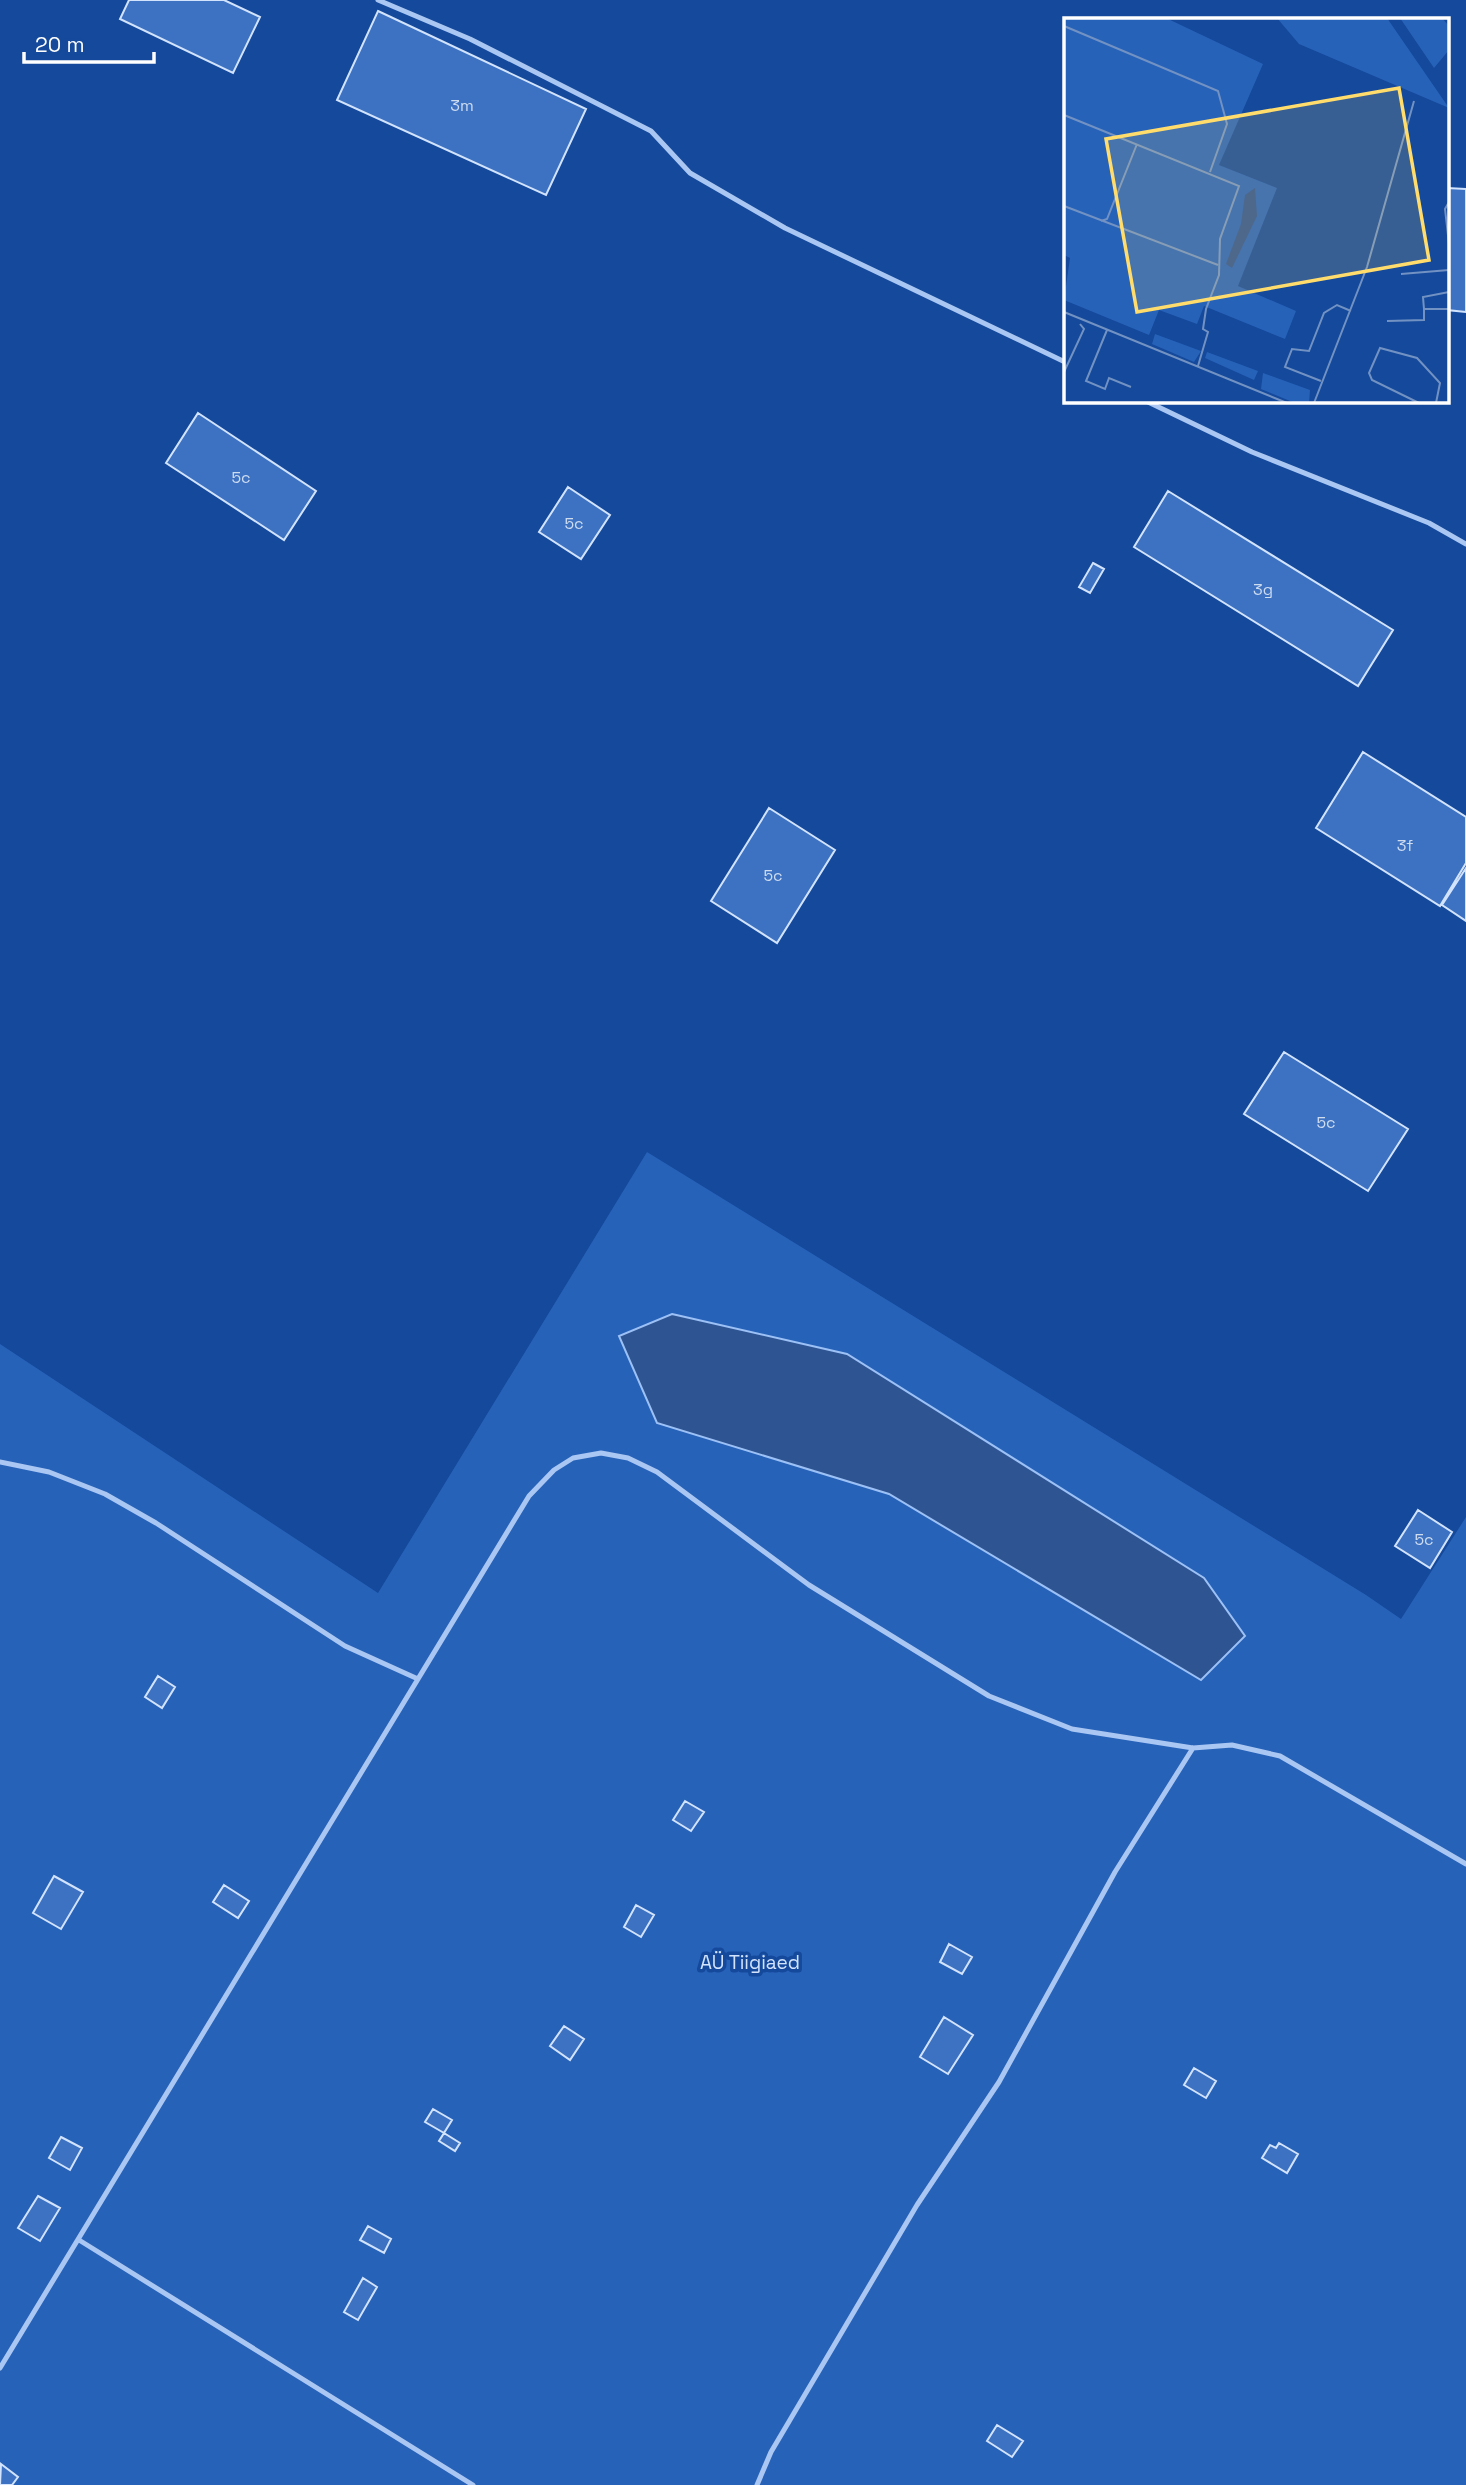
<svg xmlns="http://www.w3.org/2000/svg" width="1466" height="2485" viewBox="0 0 1466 2485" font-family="'Space Grotesk',sans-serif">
	<rect width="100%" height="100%" fill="#14499b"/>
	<path fill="#2762b9" d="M 647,1152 L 1366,1595 L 1401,1619 L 1466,1517 L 1466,2485 L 0,2485 L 0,1344 L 378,1593 Z"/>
	<path fill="#2f5492" stroke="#9cc1f6" stroke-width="2" d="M 672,1314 L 847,1354 L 1204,1578 L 1245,1636 L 1201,1680 L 889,1494 L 657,1423 L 619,1336 Z"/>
	<path fill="#3d72c2" stroke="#d2e3fd" stroke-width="2" d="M 129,0 L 224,0 L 260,17 L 233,73 L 120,19 Z
		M 378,11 L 586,109 L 546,195 L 337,100 Z
		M 1447,188 L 1466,189 L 1466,312 L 1447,310 Z
		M 198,413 L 316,491 L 284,540 L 166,463 Z
		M 568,487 L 610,515 L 581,559 L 539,532 Z
		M 1168,491 L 1393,630 L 1358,686 L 1134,547 Z
		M 1093,563 L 1104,569 L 1090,593 L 1079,587 Z
		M 1363,752 L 1466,817 L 1466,863 L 1440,906 L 1316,828 Z
		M 769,808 L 835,850 L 777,943 L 711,901 Z
		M 1466,868 L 1466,921 L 1442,905 Z
		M 1284,1052 L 1408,1129 L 1368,1191 L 1244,1114 Z
		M 1418,1510 L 1452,1532 L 1430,1568 L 1395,1546 Z
		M 158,1676 L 175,1687 L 162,1708 L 145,1697 Z
		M 685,1801 L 704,1812 L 691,1831 L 673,1820 Z
		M 54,1876 L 83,1892 L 61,1929 L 33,1913 Z
		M 224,1885 L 249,1901 L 238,1918 L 213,1902 Z
		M 636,1905 L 654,1915 L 641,1937 L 624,1927 Z
		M 949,1944 L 972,1957 L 962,1974 L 940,1962 Z
		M 944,2017 L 973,2035 L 948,2074 L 920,2057 Z
		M 564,2026 L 584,2039 L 570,2060 L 550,2046 Z
		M 1194,2068 L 1216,2081 L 1206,2098 L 1184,2085 Z
		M 433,2109 L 452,2120 L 444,2133 L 460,2143 L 455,2151 L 439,2141 L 444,2133 L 425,2122 Z
		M 61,2137 L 82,2148 L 70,2170 L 49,2158 Z
		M 1279,2143 L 1298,2154 L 1287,2173 L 1262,2158 L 1270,2145 L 1276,2148 Z
		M 38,2196 L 60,2208 L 40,2241 L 18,2228 Z
		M 368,2226 L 391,2239 L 384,2253 L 360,2240 Z
		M 363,2278 L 377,2287 L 358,2320 L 344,2312 Z
		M 997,2425 L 1023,2441 L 1012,2457 L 987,2441 Z
		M 1,2464 L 18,2477 L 12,2485 L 0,2485 Z"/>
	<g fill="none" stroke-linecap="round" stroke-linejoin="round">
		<path stroke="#aac7f3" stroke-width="5" d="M 378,0 L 470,39 L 651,131 L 690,173 L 785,228 L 1065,362
			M 1146,401 L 1252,452 L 1429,523 L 1466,544
			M 0,1462 L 49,1472 L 105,1494 L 156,1523 L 345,1646 L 418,1679
			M 79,2240 L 473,2485
			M 0,2368 L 529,1496 L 554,1470 L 573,1458 L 601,1453 L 628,1458 L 657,1472 L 809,1585 L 989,1696 L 1072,1729 L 1193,1748 L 1232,1745 L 1280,1756 L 1466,1864
			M 757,2485 L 771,2452 L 917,2205 L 999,2082 L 1115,1872 L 1193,1748"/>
	</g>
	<g text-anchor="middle" stroke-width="7" stroke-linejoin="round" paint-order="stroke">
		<g font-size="16" fill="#cedcf0">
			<text x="462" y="111">3m</text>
			<text x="241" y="483">5c</text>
			<text x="574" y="529">5c</text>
			<text x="1263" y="595">3g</text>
			<text x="1405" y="851">3f</text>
			<text x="773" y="881">5c</text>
			<text x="1326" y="1128">5c</text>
			<text x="1424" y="1545">5c</text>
		</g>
		<g font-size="19" fill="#d2e3fd" stroke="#14499b">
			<text x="750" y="1969">AÜ Tiigiaed</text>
		</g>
	</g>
	<g transform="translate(1064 18)">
		<rect width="385" height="385" fill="#14499b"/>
		<path d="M 0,0 L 102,0 L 199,46 L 155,147 L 213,170 L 174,268 L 232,293 L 221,321 L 140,288 L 133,306 L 95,292 L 85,317 L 0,282 L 6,240 L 0,237 ZM 213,0 L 323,0 L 385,90 L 235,26 ZM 336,0 L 378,0 L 385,8 L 385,32 L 370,50 ZM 91,316 L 137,333 L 130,344 L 88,326 ZM 143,334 L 194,353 L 190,362 L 141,340 ZM 199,355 L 246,372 L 245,385 L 231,385 L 197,371 Z" fill="#2762b9"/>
		<path d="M 191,170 L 193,198 L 168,250 L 162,246 L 177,206 L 181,177 Z" fill="#2f5492"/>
		<path fill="none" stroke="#7292c3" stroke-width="2" d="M 0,8 L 154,73 L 163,106 L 146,154M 0,97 L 175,168 L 156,221 L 155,257 L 142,291 L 139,311 L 144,314 L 134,348M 385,184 L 381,191 L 385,226M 0,188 L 154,247M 37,203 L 43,201 L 73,126M 337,256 L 385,252M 385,274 L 359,279 L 360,291 L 385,291M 0,294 L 223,385M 323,303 L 360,302 L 360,291M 43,312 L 22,363 L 41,371 L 45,360 L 67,369M 0,354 L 20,311 L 16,306M 257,363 L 221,349 L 228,331 L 245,333 L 260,295 L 273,287 L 287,293M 250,385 L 303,249 L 350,83M 355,385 L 308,362 L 305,355 L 316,330 L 353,340 L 376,365 L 372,385"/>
		<path fill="#ffdc6c" fill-opacity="0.15" stroke="#ffdc6c" stroke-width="3.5" d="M 335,70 L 365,242 L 73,294 L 42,121 Z"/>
		<rect width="385" height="385" fill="none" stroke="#fff" stroke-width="3.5"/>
	</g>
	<path d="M24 52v10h130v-10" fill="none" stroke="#ffffff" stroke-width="3.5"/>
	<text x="35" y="52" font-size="21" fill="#ffffff" stroke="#14499b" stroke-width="5" paint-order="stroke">20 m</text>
</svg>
